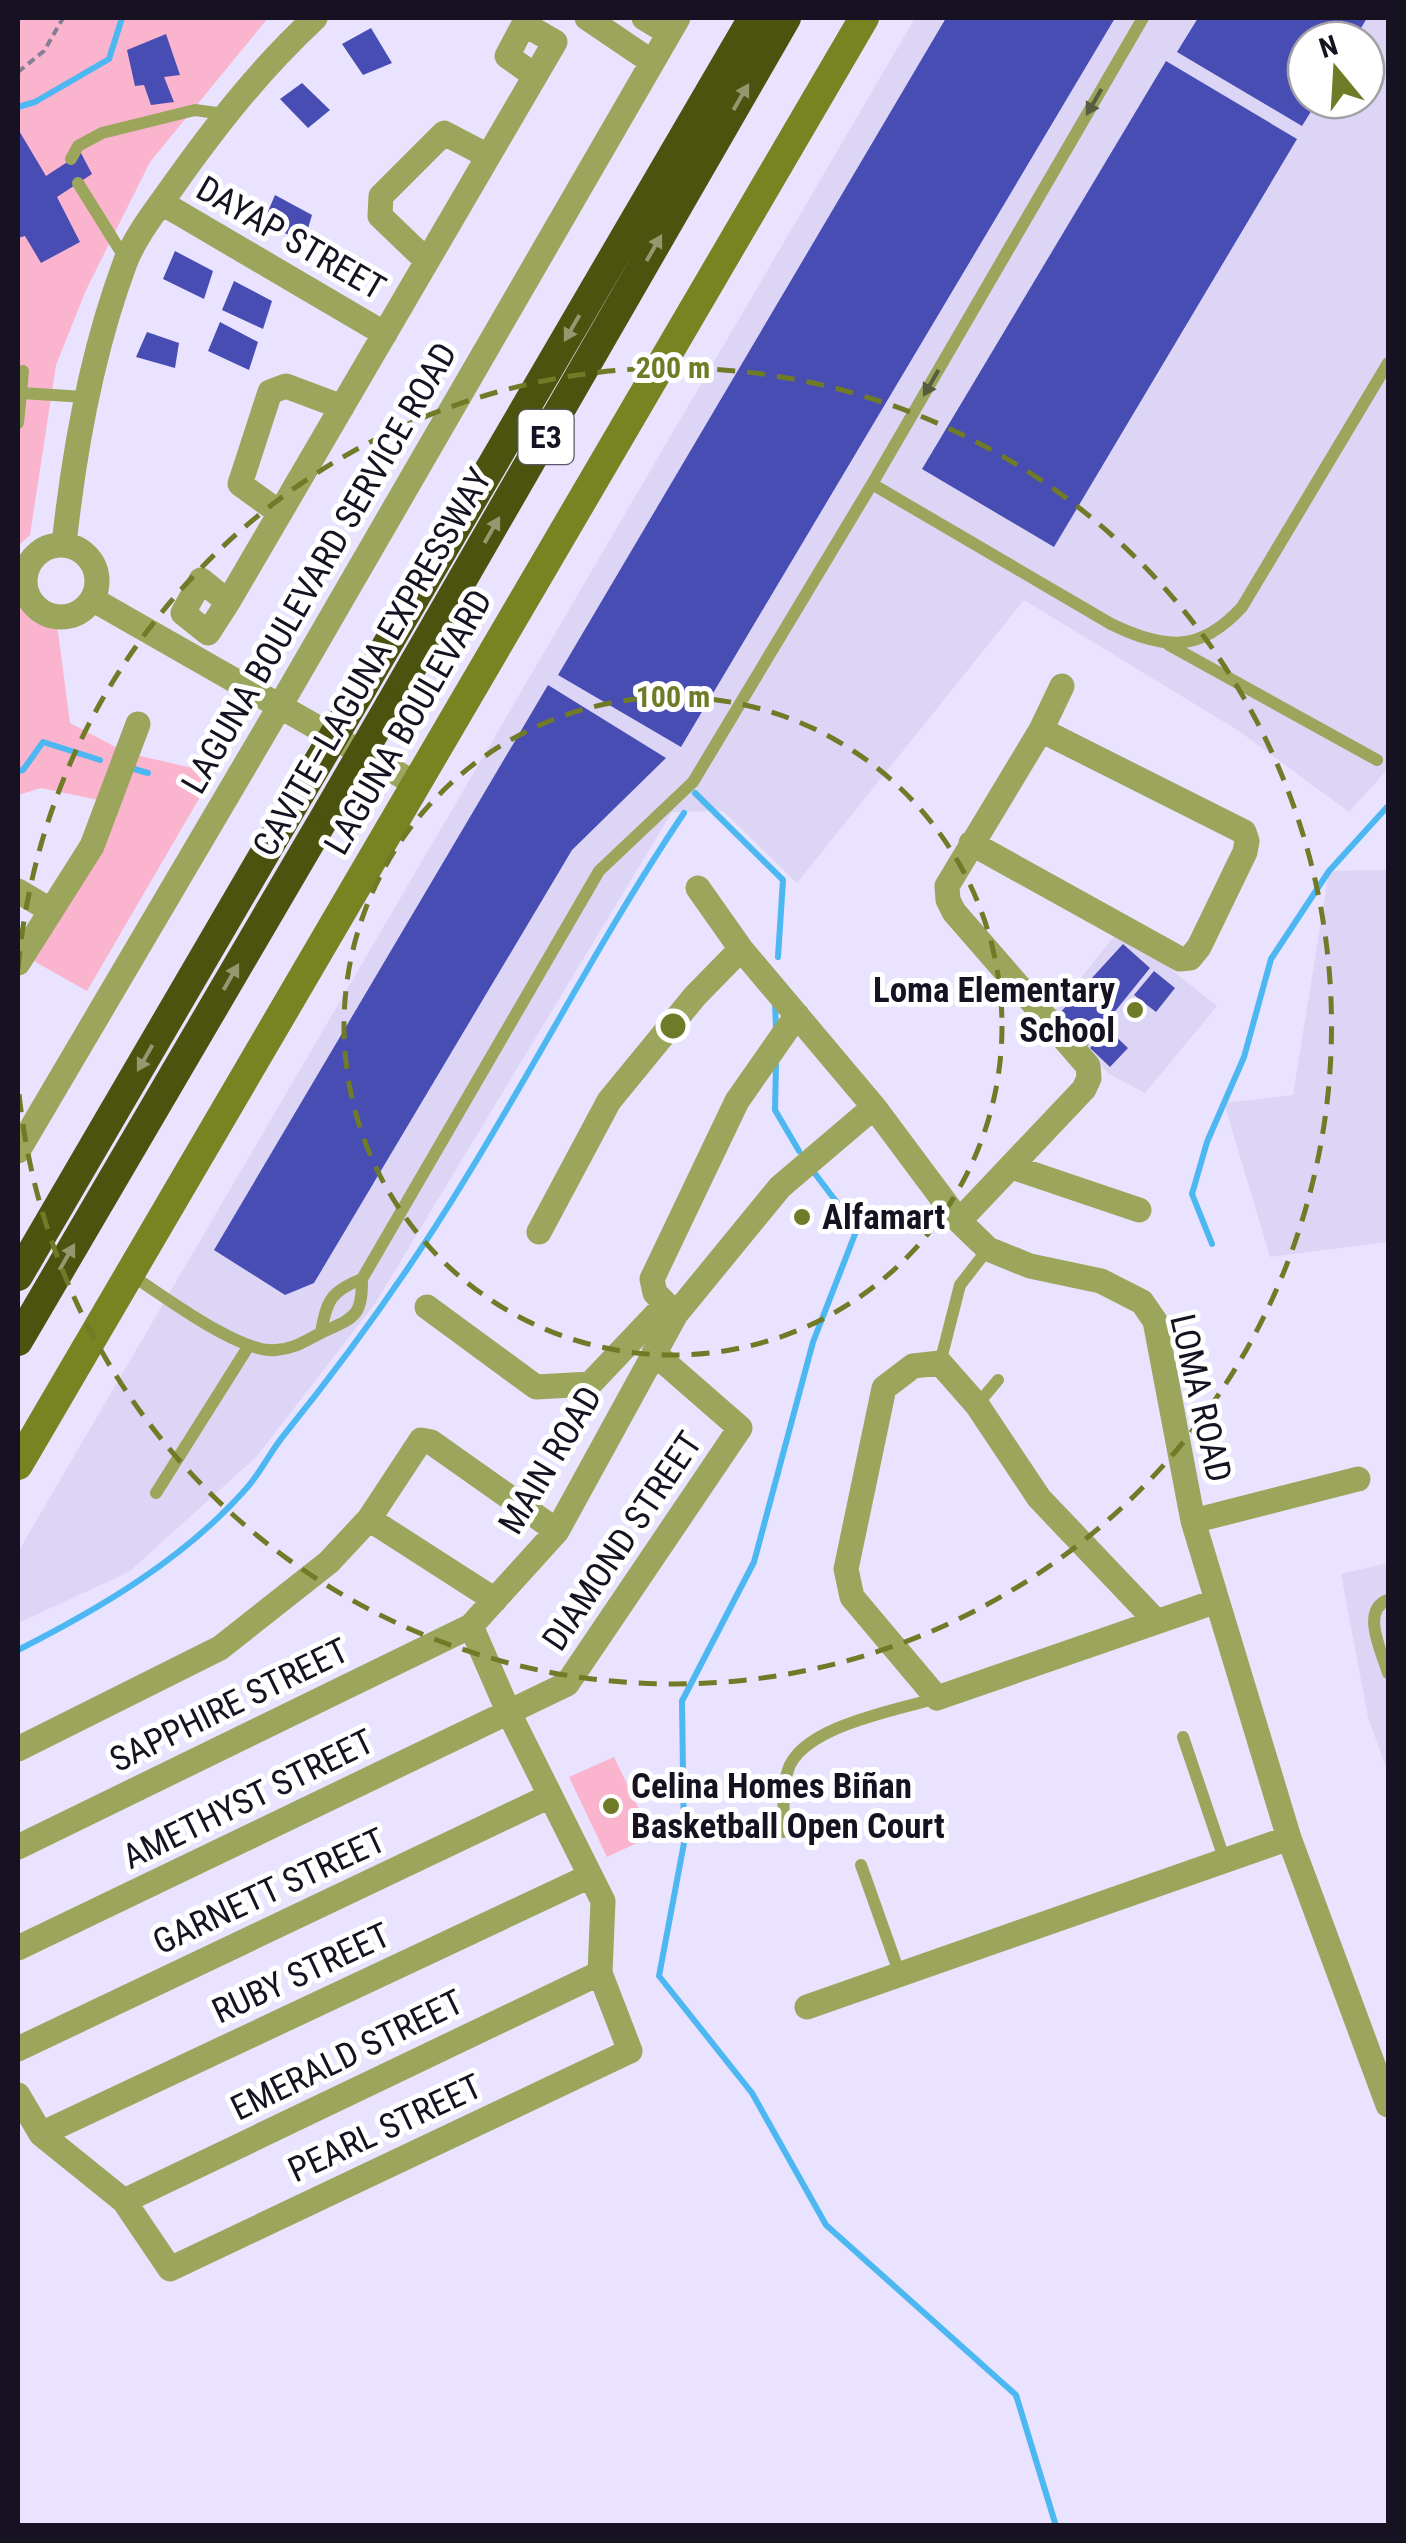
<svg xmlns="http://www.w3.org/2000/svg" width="1406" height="2543" viewBox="0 0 1406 2543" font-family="'Roboto Condensed',sans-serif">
	<rect width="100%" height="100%" fill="#e9e3ff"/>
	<path fill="#dcd5f5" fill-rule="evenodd" d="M 915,18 L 1388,18 L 1388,769 L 1349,812 L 1239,731 L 1024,600 L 797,883 L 723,811 L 672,812 L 376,1302 L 257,1456 L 129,1572 L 18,1623 L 18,1552 ZM 1306,40 L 1366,40 L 1366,100 L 1306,100 Z
		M 1388,870 L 1388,1242 L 1270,1257 L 1224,1103 L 1293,1095 L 1329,871 Z
		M 1120,929 L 1217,1006 L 1145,1093 L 1109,1074 L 1052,1014 Z
		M 1388,1563 L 1388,1773 L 1368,1717 L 1341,1574 Z"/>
	<path fill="#fab4cd" d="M 18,18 L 268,18 L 150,162 L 86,290 L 56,365 L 30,535 L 18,546 Z
		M 26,590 L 37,608 L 56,617 L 70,723 L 127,753 L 214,773 L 87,991 L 23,955 L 108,802 L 41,788 L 18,795 L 18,594 Z
		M 614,1757 L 652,1836 L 607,1857 L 569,1777 Z"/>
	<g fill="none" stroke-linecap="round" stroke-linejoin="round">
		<path stroke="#4db7f2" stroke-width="6" d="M 18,107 L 35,102 L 109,59 L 122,18
			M 134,769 L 148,773
			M 18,771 L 23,770 L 43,742 L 100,760
			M 695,793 L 783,880 L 778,957
			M 775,1003 L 776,1030
			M 776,1064 L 775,1110 L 799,1151
			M 813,1171 L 857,1229 L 813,1342 L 754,1562 L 682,1701 L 684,1843 L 659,1976 L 752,2093 L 826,2225 L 1016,2395 L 1056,2526
			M 1212,1244 L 1192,1194 L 1207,1142 L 1244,1057 L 1271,959 L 1329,871 L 1388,806
			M 18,1650 C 99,1609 184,1559 245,1490 C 260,1474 270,1452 284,1435 C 351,1352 412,1267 467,1176 C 541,1056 605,930 684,813"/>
	</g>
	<path fill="#484db4" d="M 946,18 L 1115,18 L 681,747 L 558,675 Z
		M 1198,18 L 1367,18 L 1354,40 L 1306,40 L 1306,100 L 1318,100 L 1302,126 L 1177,52 Z
		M 371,28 L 392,63 L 363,75 L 342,44 Z
		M 166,34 L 180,75 L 164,77 L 174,102 L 151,105 L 144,85 L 135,86 L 127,50 Z
		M 1166,61 L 1297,139 L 1054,547 L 922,469 Z
		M 302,83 L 330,110 L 308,128 L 280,99 Z
		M 18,129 L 46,176 L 81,153 L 92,174 L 57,197 L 80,242 L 41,263 L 25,236 L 18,238 Z
		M 275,195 L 312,215 L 304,242 L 263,223 Z
		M 175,251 L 213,271 L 204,299 L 163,279 Z
		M 234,281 L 272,301 L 263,329 L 222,310 Z
		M 220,322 L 258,342 L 249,370 L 208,351 Z
		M 147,332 L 179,343 L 175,368 L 136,357 Z
		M 548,685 L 666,758 L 572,850 L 314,1283 L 285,1295 L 214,1250 Z
		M 1123,944 L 1150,968 L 1087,1046 L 1058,1015 Z
		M 1154,971 L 1175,988 L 1156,1012 L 1134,995 Z
		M 1108,1029 L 1128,1048 L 1110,1067 L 1090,1048 Z"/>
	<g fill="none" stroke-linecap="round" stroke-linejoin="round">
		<path stroke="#847f94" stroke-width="4" stroke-dasharray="8 5" stroke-linecap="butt" d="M 18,72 L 44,51 L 63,18"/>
		<path stroke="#9ba65c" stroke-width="12" d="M 71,159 L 78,146 L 102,133 L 195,110 L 224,114
			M 78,183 L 126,260
			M 23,371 L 21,393 L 85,397
			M 18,423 L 21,393
			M 872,484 L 1111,624 C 1165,650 1200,653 1242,607 L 1388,363
			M 1169,645 L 1377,760
			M 131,1275 C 164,1296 240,1354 276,1350 C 296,1349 309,1338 327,1330 C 357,1317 362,1313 362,1279 L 599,871 L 693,782 L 872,484 L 1143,18
			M 321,1332 C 327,1300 331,1291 362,1279
			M 940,1363 L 960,1285 L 988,1249
			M 977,1405 L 998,1380
			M 156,1493 L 248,1347
			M 1388,1600 C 1360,1610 1382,1652 1388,1673
			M 1183,1737 L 1225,1861
			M 783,1832 C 784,1813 782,1788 788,1770 C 802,1726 898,1710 937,1698
			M 861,1865 L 900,1975"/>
		<path stroke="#9ba65c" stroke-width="25" d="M 587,18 L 652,62
			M 644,18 L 669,33
			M 162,203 L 385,334
			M 427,261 L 380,216 L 381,196 L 444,133 L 488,156
			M 280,513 L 240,484 L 270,392 L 286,386 L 342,407
			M 64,545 C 74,450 91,354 125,263 C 135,236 157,209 173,186 C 217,124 260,69 315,18
			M25 581a36 36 0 1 1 72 0a36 36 0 1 1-72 0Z
			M 92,599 L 416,784
			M 228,602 L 201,580 L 183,613 L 208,633 L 228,602 L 555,42 L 524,24 L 507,56 L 535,76
			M 1041,730 L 1062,686
			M 698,888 L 741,949 L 874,1107 L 959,1221 L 988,1249 L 1030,1266 L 1101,1281 L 1142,1302 L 1155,1321 L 1193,1521 L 1289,1838 L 1388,2105
			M 18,891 L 50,910
			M 18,963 L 92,846 L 138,724
			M 18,1151 L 280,706 L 678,18
			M 1012,1167 L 1139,1210
			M 959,1221 L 1084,1089 L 1089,1078 L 1088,1066 L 954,912 L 948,900 L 947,886 L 1041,730 L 1244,832 L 1247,841 L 1245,852 L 1199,947 L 1190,958 L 1180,959 L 971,843
			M 539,1232 L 609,1101 L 695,996 L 741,949
			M 427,1307 L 536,1387 L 590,1384 L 664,1306
			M 676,1314 L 655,1293 L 652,1279 L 737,1101 L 797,1015
			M 369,1519 L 495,1600
			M 1193,1521 L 1358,1479
			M 1156,1621 L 1039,1498 L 977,1405 L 940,1363 L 913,1366 L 884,1388 L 846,1569 L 852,1597 L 937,1698 L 1217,1601
			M 18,1749 L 220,1648 L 329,1562 L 369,1519 L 421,1440 L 431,1442 L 557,1531
			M 18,1847 L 471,1626 L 557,1531 L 676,1314 L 780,1187 L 874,1107
			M 18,1948 L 567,1684 L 740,1428 L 654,1353
			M 807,2007 L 1289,1838
			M 18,2049 L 550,1796
			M 18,2095 L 41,2134 L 124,2201 L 170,2269 L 630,2051 L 600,1973 L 603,1901 L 509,1713 L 471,1626
			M 41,2134 L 590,1876
			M 124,2201 L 600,1973"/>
		<path stroke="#788321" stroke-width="30" d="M 18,1465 L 864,18"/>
		<path stroke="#4b530f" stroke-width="30" d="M 362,688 L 753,18
			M 390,705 L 786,18
			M 18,1276 L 300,793
			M 18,1341 L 329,810"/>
		<path stroke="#4b530f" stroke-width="30" d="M 300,793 L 362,688
			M 329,810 L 390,705"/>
	</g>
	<defs><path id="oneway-solid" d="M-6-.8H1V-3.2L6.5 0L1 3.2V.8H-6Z" transform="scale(2.5)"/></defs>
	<g fill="#93986f">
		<use href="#oneway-solid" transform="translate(741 97) rotate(-60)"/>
		<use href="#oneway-solid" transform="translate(654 248) rotate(-60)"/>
		<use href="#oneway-solid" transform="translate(572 328) rotate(120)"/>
		<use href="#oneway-solid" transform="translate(492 530) rotate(-60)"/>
		<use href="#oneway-solid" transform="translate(231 977) rotate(-60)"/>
		<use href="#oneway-solid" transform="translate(145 1058) rotate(120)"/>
		<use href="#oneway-solid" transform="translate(67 1257) rotate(-60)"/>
	</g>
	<g fill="#585c3e">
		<use href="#oneway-solid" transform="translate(1094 102) rotate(120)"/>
		<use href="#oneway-solid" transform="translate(931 383) rotate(120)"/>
	</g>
	<g fill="none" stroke="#707b27" stroke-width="5" stroke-dasharray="18 12">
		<circle cx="673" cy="1026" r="329"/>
		<path d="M18 969A658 658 0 1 1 18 1083"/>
	</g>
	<g fill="#707b27" stroke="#fff" stroke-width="4">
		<circle cx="1135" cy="1010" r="10"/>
		<circle cx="802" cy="1217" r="10"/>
		<circle cx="611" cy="1806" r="10"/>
	</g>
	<g text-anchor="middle" stroke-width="10" stroke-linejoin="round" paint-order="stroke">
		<rect fill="#fff" stroke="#5c5964" stroke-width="2.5" x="518.5" y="410" width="55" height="54" rx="8"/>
		<g font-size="32" font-weight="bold" fill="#161221">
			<text x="546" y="448">E3</text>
		</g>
		<g font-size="35" fill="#161221" stroke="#fff">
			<text transform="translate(291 238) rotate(30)" y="12">DAYAP STREET</text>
			<text transform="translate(319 568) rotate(-60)" y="12">LAGUNA BOULEVARD SERVICE ROAD</text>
			<text transform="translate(372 662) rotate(-60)" y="12">CAVITE–LAGUNA EXPRESSWAY</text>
			<text transform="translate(408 722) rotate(-60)" y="12">LAGUNA BOULEVARD</text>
			<text transform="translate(1201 1398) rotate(77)" y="12">LOMA ROAD</text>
			<text transform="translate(550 1460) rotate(-59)" y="12">MAIN ROAD</text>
			<text transform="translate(622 1541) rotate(-56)" y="12">DIAMOND STREET</text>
			<text transform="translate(229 1705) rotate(-26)" y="12">SAPPHIRE STREET</text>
			<text transform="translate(248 1799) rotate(-26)" y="12">AMETHYST STREET</text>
			<text transform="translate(269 1891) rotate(-25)" y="12">GARNETT STREET</text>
			<text transform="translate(301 1973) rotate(-25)" y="12">RUBY STREET</text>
			<text transform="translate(347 2055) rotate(-26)" y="12">EMERALD STREET</text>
			<text transform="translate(385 2128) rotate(-25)" y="12">PEARL STREET</text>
		</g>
		<g font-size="35" font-weight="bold" fill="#161221" stroke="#fff" text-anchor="start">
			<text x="1115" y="1002" text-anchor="end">Loma Elementary<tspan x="1115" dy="40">School</tspan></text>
			<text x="822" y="1229">Alfamart</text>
			<text x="631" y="1798">Celina Homes Biñan<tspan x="631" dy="40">Basketball Open Court</tspan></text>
		</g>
	</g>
	<circle cx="673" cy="1026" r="15" fill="#707b27" stroke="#fff" stroke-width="5"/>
	<g font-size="30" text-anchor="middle" font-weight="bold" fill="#707b27" stroke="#fff" stroke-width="10" stroke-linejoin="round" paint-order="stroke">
		<text x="673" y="378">200 m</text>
		<text x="673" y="707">100 m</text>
	</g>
	<rect width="1406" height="2543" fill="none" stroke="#161221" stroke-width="40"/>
	<g transform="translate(1336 70) rotate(342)"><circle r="48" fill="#ffffff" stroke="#a2a0a6" stroke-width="2.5"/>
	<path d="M0-8L18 38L0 25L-18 38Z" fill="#707b27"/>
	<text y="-15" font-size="28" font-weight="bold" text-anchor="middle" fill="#161221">N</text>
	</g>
</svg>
